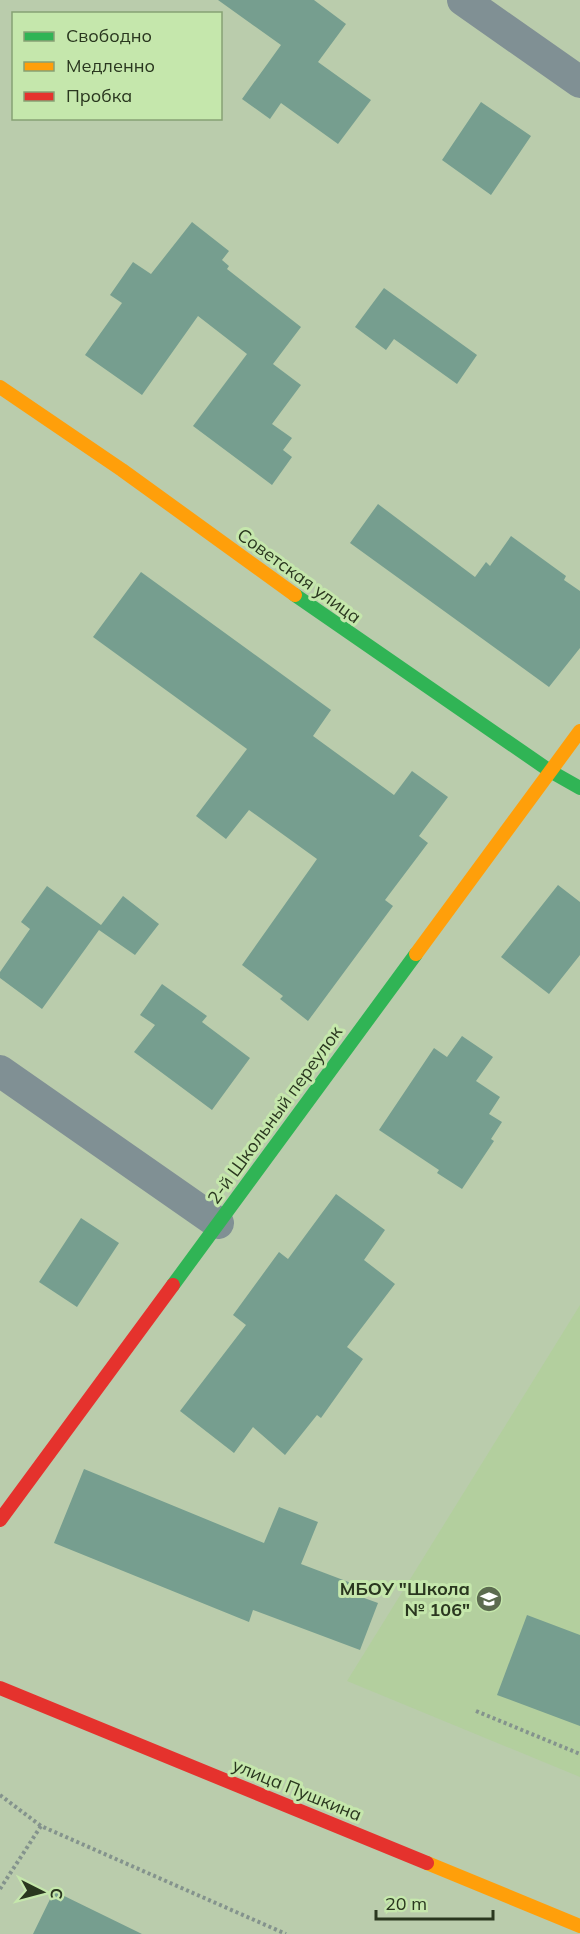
<svg xmlns="http://www.w3.org/2000/svg" width="580" height="1934" viewBox="0 0 580 1934" font-family="Mulish,sans-serif">
	<rect width="100%" height="100%" fill="#baccac"/>
	<path fill="#b3cf9e" d="M 580,1305 L 580,1777 L 347,1681 Z"/>
	<path fill="#769e8f" d="M 218,0 L 314,0 L 346,24 L 318,62 L 371,100 L 338,144 L 281,103 L 270,119 L 242,99 L 281,45 Z
		M 481,102 L 531,136 L 491,195 L 442,160 Z
		M 192,222 L 229,251 L 222,260 L 229,266 L 227,269 L 301,327 L 273,364 L 301,385 L 272,424 L 292,438 L 283,450 L 292,457 L 272,485 L 193,426 L 247,354 L 198,316 L 142,395 L 85,355 L 122,303 L 110,295 L 133,262 L 151,274 Z
		M 384,288 L 477,355 L 457,384 L 394,339 L 386,350 L 355,327 Z
		M 378,504 L 475,577 L 486,562 L 490,566 L 511,536 L 566,576 L 564,580 L 580,591 L 580,648 L 549,687 L 350,543 Z
		M 141,572 L 331,710 L 313,736 L 394,795 L 412,771 L 448,797 L 419,836 L 428,843 L 385,900 L 393,906 L 308,1021 L 280,999 L 283,996 L 242,965 L 317,859 L 249,810 L 226,839 L 196,816 L 247,749 L 93,637 Z
		M 558,885 L 580,902 L 580,955 L 549,994 L 501,957 Z
		M 47,886 L 101,925 L 123,896 L 159,924 L 135,955 L 99,930 L 42,1009 L 0,978 L 0,972 L 30,929 L 21,922 Z
		M 162,984 L 207,1016 L 202,1022 L 250,1058 L 212,1110 L 134,1052 L 155,1025 L 140,1015 Z
		M 462,1036 L 493,1057 L 476,1081 L 500,1097 L 489,1114 L 502,1122 L 491,1139 L 494,1141 L 462,1189 L 437,1173 L 439,1170 L 379,1130 L 434,1048 L 447,1057 Z
		M 336,1194 L 385,1230 L 364,1260 L 395,1284 L 347,1347 L 363,1359 L 321,1418 L 317,1415 L 285,1455 L 253,1427 L 234,1453 L 180,1411 L 246,1325 L 233,1315 L 279,1252 L 288,1259 Z
		M 81,1218 L 119,1243 L 77,1307 L 39,1282 Z
		M 84,1469 L 264,1543 L 279,1507 L 318,1522 L 301,1564 L 359,1586 L 356,1595 L 378,1603 L 360,1650 L 253,1610 L 249,1622 L 54,1543 Z
		M 527,1615 L 580,1635 L 580,1726 L 497,1695 Z
		M 54,1891 L 142,1934 L 33,1934 Z"/>
	<g fill="none" stroke-linecap="round" stroke-linejoin="round">
		<path stroke="#84938d" stroke-width="4" stroke-dasharray="3 3" stroke-linecap="butt" d="M 476,1711 L 580,1754
			M 0,1795 L 41,1826 L 286,1934
			M 0,1889 L 41,1826"/>
		<path stroke="#809094" stroke-width="32" d="M 463,0 L 580,82
			M 0,1071 L 218,1223"/>
		<path stroke="#30b455" stroke-width="14" d="M 295,595 L 550,771 L 580,788
			M 173,1285 L 416,954"/>
		<path stroke="#ff9f0a" stroke-width="14" d="M 0,387 L 122,470 L 295,595
			M 416,954 L 580,731
			M 427,1863 L 580,1926"/>
		<path stroke="#e5322d" stroke-width="14" d="M 0,1520 L 173,1285
			M 0,1688 L 427,1863"/>
	</g>
	<defs>
		<g id="school-disc" transform="scale(1.35)"><circle r="9.5" fill="#5c6b50" stroke="#c5e7ac"/><path d="M0-5L7-2L0 1L-7-2ZM-4 1L0 2.5L4 1V4Q0 6-4 4Z" fill="#fff"/></g>
	</defs>
	<g fill-rule="evenodd">
		<use href="#school-disc" x="489" y="1599"/>
	</g>
	<g text-anchor="middle" stroke-width="6" stroke-linejoin="round" paint-order="stroke">
		<g font-size="18" fill="#2a371f" stroke="#c5e7ac">
			<text transform="translate(299 576) rotate(36)" y="6">Советская улица</text>
			<text transform="translate(275 1115) rotate(-54)" y="6">2-й Школьный переулок</text>
			<text transform="translate(297 1790) rotate(22)" y="6">улица Пушкина</text>
		</g>
		<g font-size="18" font-weight="bold" fill="#2a371f" stroke="#c5e7ac" text-anchor="end">
			<text x="470" y="1595">МБОУ "Школа<tspan x="470" dy="21">№ 106"</tspan></text>
		</g>
	</g>
	<rect x="12" y="12" width="210" height="108" fill="#c5e7ac" stroke="#87a174" stroke-width="1.5"/>
	<rect x="24" y="32" width="30" height="9" fill="#30b455" stroke="#87a174" stroke-width="1.5"/>
	<text x="66" y="42" font-size="18" fill="#2a371f">Свободно</text>
	<rect x="24" y="62" width="30" height="9" fill="#ff9f0a" stroke="#87a174" stroke-width="1.5"/>
	<text x="66" y="72" font-size="18" fill="#2a371f">Медленно</text>
	<rect x="24" y="92" width="30" height="9" fill="#e5322d" stroke="#87a174" stroke-width="1.5"/>
	<text x="66" y="102" font-size="18" fill="#2a371f">Пробка</text>
	<g transform="translate(42 1892) rotate(96)" stroke="#c5e7ac" stroke-width="4.5" paint-order="stroke">
	<path d="M0-4.5L10 22L0 15L-10 22Z" fill="#2a371f"/>
	<text y="-9" font-size="16" font-weight="bold" text-anchor="middle" fill="#2a371f">С</text>
	</g>
	<path d="M376 1910v9h117v-9" fill="none" stroke="#2a371f" stroke-width="3"/>
	<text x="385" y="1910" font-size="18" fill="#2a371f" stroke="#c5e7ac" stroke-width="4.5" paint-order="stroke">20 m</text>
</svg>
